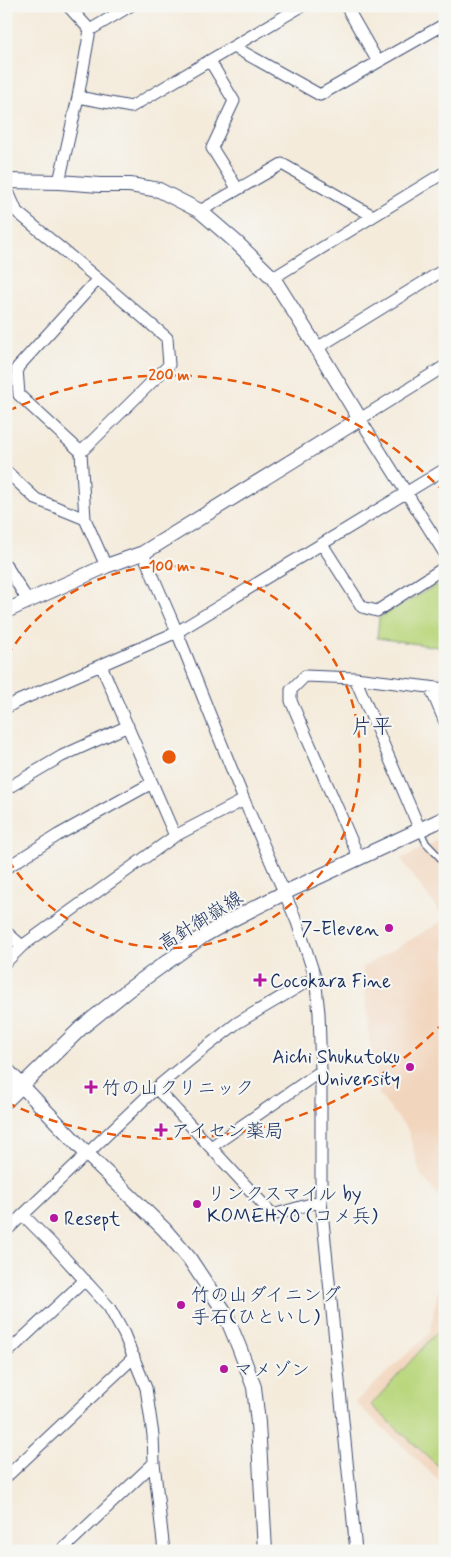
<svg xmlns="http://www.w3.org/2000/svg" width="451" height="1557" viewBox="0 0 451 1557" font-family="Mynerve,'Klee One',sans-serif">
	<rect width="100%" height="100%" fill="#f6f6f2"/>
	<filter id="ink" filterUnits="userSpaceOnUse"><feTurbulence type="fractalNoise" baseFrequency=".02" numOctaves="2"/><feDisplacementMap in="SourceGraphic" scale="10" xChannelSelector="R" yChannelSelector="G"/><feConvolveMatrix kernelMatrix="1 2 1 2 8 2 1 2 1" color-interpolation-filters="sRGB"/></filter>
	<filter id="wash" filterUnits="userSpaceOnUse"><feTurbulence type="fractalNoise" baseFrequency=".0096" numOctaves="4" result="noise"/><feDisplacementMap in="SourceGraphic" scale="20" xChannelSelector="R" yChannelSelector="G"/><feGaussianBlur stdDeviation="1.12" result="paint"/><feColorMatrix in="noise" values="0 0 0 0 0 0 0 0 0 0 0 0 0 0 0 0 0 1.4 0 .05"/><feComposite in="paint" operator="in"/></filter>
	<g filter="url(#wash)">
		<rect width="100%" height="100%" fill="#f4ebdb"/>
		<path fill="#f2d5bd" d="M 445,837 L 445,1204 L 420,1174 L 408,1130 L 380,1096 L 369,1038 L 363,967 L 445,920 L 401,859 Z
			M 445,1271 L 445,1486 L 355,1402 L 430,1333 L 440,1278 Z"/>
		<path fill="#bad77e" stroke="#6a836e" d="M 445,580 L 445,648 L 377,638 L 379,618 Z
			M 445,1323 L 445,1472 L 371,1405 Z"/>
	</g>
	<g filter="url(#ink)">
		<g fill="none" stroke-linecap="round" stroke-linejoin="round">
			<g stroke="#3c4b71" stroke-width="8">
				<path id="service" d="M 420,830 L 426,843 L 445,863"/>
			</g>
			<g stroke="#3c4b71" stroke-width="13">
				<path id="minor" d="M 68,6 L 90,30
					M 346,6 L 378,62
					M 234,47 L 320,95 L 445,24
					M 210,61 L 234,101 L 212,148 L 237,188
					M 78,97 L 131,107 L 302,6
					M 59,182 L 78,97 L 90,30 L 130,6
					M 6,187 L 17,212 L 98,279 L 167,338 L 169,365 L 81,452 L 85,519
					M 200,211 L 282,164 L 373,216
					M 273,278 L 445,172
					M 317,348 L 445,269
					M 445,366 L 360,419 L 445,554
					M 81,452 L 19,395 L 17,368 L 98,279
					M 6,471 L 36,499 L 85,519 L 106,566
					M 322,544 L 362,607 L 377,611 L 445,567
					M 143,553 L 177,632 L 244,800 L 297,922 L 315,977 L 319,1013 L 321,1071 L 321,1201 L 356,1551
					M 6,565 L 28,601
					M 101,665 L 175,836
					M 355,678 L 420,830
					M 430,687 L 445,722
					M 6,708 L 16,702 L 177,632 L 445,469
					M 6,789 L 62,756 L 128,726
					M 359,858 L 291,701 L 291,690 L 305,676 L 355,678 L 445,689
					M 6,868 L 58,835 L 152,783
					M 6,932 L 22,946
					M 6,962 L 22,946 L 175,836 L 244,800
					M 156,1088 L 273,1215 L 321,1201
					M 211,1147 L 321,1071
					M 23,1215 L 50,1242 L 109,1307 L 124,1334 L 146,1388 L 153,1435 L 154,1463 L 164,1551
					M 6,1231 L 156,1088 L 196,1055 L 237,1023 L 315,977
					M 6,1354 L 85,1280
					M 6,1477 L 134,1357
					M 6,1550 L 7,1551
					M 61,1551 L 154,1463"/>
			</g>
			<g stroke="#3c4b71" stroke-width="16">
				<path id="tertiary" d="M 6,181 L 59,182 L 100,185 L 130,185 L 159,190 L 200,211 L 236,242 L 273,278 L 317,348 L 360,419 L 143,553 L 106,566 L 6,611
					M 6,1069 L 87,1154 L 164,1229 L 189,1258 L 224,1311 L 239,1347 L 254,1387 L 258,1423 L 265,1551
					M 6,1101 L 81,1028 L 128,990 L 203,936 L 231,920 L 284,893 L 445,818"/>
			</g>
			<use href="#service" stroke="#fff" stroke-width="5.5"/>
			<use href="#minor" stroke="#fff" stroke-width="11"/>
			<use href="#tertiary" stroke="#fff" stroke-width="14"/>
		</g>
	</g>
	<g fill="none" stroke="#e8590c" stroke-width="2.5" stroke-dasharray="9 6">
		<path d="M7 656A191 191 0 1 1 7 858"/>
		<path d="M444 1022A382 382 0 0 1 8 1103M8 411A382 382 0 0 1 444 492"/>
	</g>
	<g fill="#b5179e" stroke="#f6f6f2" stroke-width="2">
		<circle cx="389" cy="928" r="5"/>
		<path d="M257.5 972.5h5v5h5v5h-5v5h-5v-5h-5v-5h5z"/>
		<circle cx="410" cy="1067" r="5"/>
		<path d="M88.5 1079.5h5v5h5v5h-5v5h-5v-5h-5v-5h5z"/>
		<path d="M158.5 1122.5h5v5h5v5h-5v5h-5v-5h-5v-5h5z"/>
		<circle cx="197" cy="1204" r="5"/>
		<circle cx="54" cy="1218" r="5"/>
		<circle cx="181" cy="1305" r="5"/>
		<circle cx="224" cy="1369" r="5"/>
	</g>
	<g text-anchor="middle" stroke-width="4.5" stroke-linejoin="round" paint-order="stroke">
		<g font-size="19" fill="#1b2f5e" stroke="#f6f6f2">
			<text transform="translate(200 920) rotate(-32)" y="7">高針御嶽線</text>
		</g>
		<g font-size="19" fill="#1b2f5e" stroke="#f6f6f2" text-anchor="start">
			<text x="379" y="935" text-anchor="end">7-Eleven</text>
			<text x="270" y="987">Cocokara Fine</text>
			<text x="400" y="1063" text-anchor="end">Aichi Shukutoku<tspan x="400" dy="22">University</tspan></text>
			<text x="102" y="1094">竹の山クリニック</text>
			<text x="171" y="1137">アイセン薬局</text>
			<text x="207" y="1200">リンクスマイル by<tspan x="207" dy="22">KOMEHYO (コメ兵)</tspan></text>
			<text x="64" y="1225">Resept</text>
			<text x="191" y="1301">竹の山ダイニング<tspan x="191" dy="22">手石(ひといし)</tspan></text>
			<text x="234" y="1376">マメゾン</text>
		</g>
		<g font-size="21" fill="#1b2f5e" stroke="#f6f6f2">
			<text x="372" y="733">片平</text>
		</g>
	</g>
	<circle cx="169" cy="757" r="8" fill="#e8590c" stroke="#f6f6f2" stroke-width="2.5"/>
	<g font-size="15" text-anchor="middle" font-weight="bold" fill="#e8590c" stroke="#f6f6f2" stroke-width="4.5" stroke-linejoin="round" paint-order="stroke">
		<text x="169" y="380">200 m</text>
		<text x="169" y="571">100 m</text>
	</g>
	<rect width="451" height="1557" fill="none" stroke="#f6f6f2" stroke-width="25"/>
</svg>
